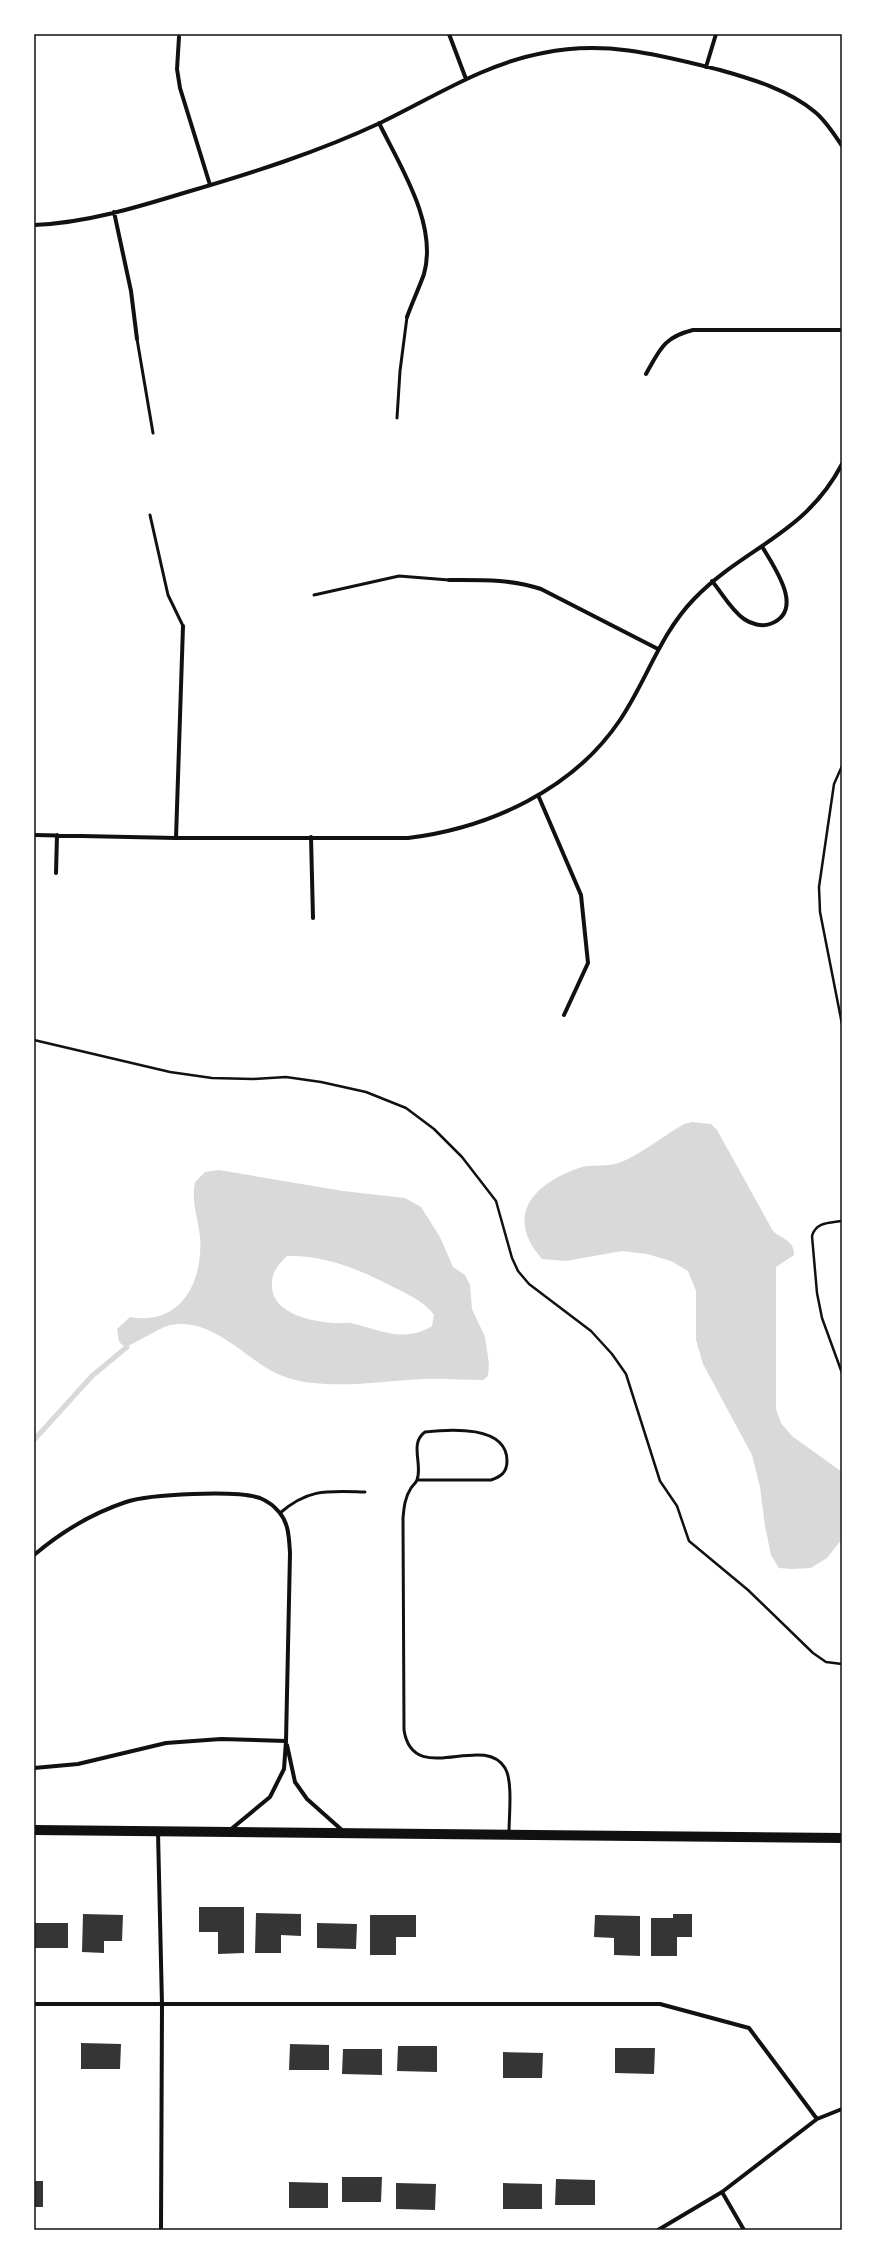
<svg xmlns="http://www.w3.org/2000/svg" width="876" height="2264" viewBox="0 0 876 2264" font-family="Rubik,sans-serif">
	<rect width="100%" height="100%" fill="#fff"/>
	<path fill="#d9d9d9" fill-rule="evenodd" d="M 692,1122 L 711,1124 L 717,1130 L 773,1231 C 782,1240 794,1239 794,1255 L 776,1267 L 776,1409 L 781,1423 L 792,1436 L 842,1472 L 842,1539 L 827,1558 L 811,1568 L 792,1569 L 779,1568 L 771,1555 L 765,1526 L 760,1487 L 752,1455 L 703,1364 L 696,1340 L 696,1291 L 688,1271 L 671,1261 L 647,1254 L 622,1251 L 566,1261 L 542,1259 C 504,1216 533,1184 579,1168 C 590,1164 604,1167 615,1164 C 633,1160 666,1134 684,1124 Z
		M 219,1170 L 343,1191 L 405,1198 L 421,1207 L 440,1237 L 453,1267 L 465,1275 L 470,1285 L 472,1309 L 485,1337 L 489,1364 L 488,1376 L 483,1380 C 463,1380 442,1378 422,1379 C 386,1381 349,1387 313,1383 C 297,1382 279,1376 265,1367 C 237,1349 207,1318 171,1325 C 160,1327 139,1342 125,1347 L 119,1342 L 117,1329 L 130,1317 C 147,1320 162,1318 176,1307 C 196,1291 202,1261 200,1237 C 198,1217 191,1201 195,1182 L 205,1172 ZM 287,1256 C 327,1255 363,1271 397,1289 C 411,1296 425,1302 434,1315 L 432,1326 C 403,1344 379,1329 350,1323 C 345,1322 340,1324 335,1323 C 313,1322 273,1314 272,1287 C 271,1273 277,1266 287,1256 Z"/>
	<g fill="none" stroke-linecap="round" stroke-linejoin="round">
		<path stroke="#d9d9d9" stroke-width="5" d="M 34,1440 L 92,1376 L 127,1347"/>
	</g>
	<path fill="#353535" d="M 199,1907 L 244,1907 L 244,1953 L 218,1954 L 218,1932 L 199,1932 Z
		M 256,1913 L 301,1914 L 301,1936 L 281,1935 L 281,1953 L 255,1953 Z
		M 83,1914 L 123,1915 L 122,1941 L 104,1941 L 104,1953 L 82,1952 Z
		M 673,1914 L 692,1914 L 692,1937 L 677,1937 L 677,1956 L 651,1956 L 651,1918 L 673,1918 Z
		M 370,1915 L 416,1915 L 416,1937 L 396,1937 L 396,1955 L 370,1955 Z
		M 595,1915 L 640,1916 L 640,1956 L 614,1955 L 614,1938 L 594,1937 Z
		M 34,1923 L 68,1923 L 68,1948 L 34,1948 Z
		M 317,1923 L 357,1924 L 356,1949 L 317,1948 Z
		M 81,2043 L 121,2044 L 120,2069 L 81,2069 Z
		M 290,2044 L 329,2045 L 329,2070 L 289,2070 Z
		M 398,2046 L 437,2046 L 437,2072 L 397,2071 Z
		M 615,2048 L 655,2048 L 654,2074 L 615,2073 Z
		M 343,2049 L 382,2049 L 382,2075 L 342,2074 Z
		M 503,2052 L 543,2053 L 542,2078 L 503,2078 Z
		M 342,2177 L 382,2177 L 381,2202 L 342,2202 Z
		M 556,2179 L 595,2180 L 595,2205 L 555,2205 Z
		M 34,2181 L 43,2181 L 43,2207 L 34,2207 Z
		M 289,2182 L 328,2183 L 328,2208 L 289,2208 Z
		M 396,2183 L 436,2184 L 435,2210 L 396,2209 Z
		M 503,2183 L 542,2184 L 542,2209 L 503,2209 Z"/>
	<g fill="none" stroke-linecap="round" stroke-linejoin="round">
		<path stroke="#111" stroke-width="2.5" d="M 842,766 L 834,784 L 819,887 L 820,912 L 842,1024
			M 34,1040 L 170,1072 L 212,1078 L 253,1079 L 286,1077 L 321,1082 L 366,1092 L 406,1108 L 434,1129 L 462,1157 L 496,1201 L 512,1258 L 518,1271 L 529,1284 L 591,1331 L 612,1354 L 626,1374 L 660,1481 L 677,1506 L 689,1541 L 748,1590 L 813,1653 L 826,1662 L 842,1664
			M 842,1221 C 829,1223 816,1222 812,1236 L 817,1293 L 822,1318 L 842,1373"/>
		<path stroke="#111" stroke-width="3" d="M 137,339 L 153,433
			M 397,418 L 400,371 L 407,317
			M 150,515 L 168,595 L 183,626
			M 314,595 L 399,576 L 449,580
			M 417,1480 L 491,1480 C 500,1477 507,1473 507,1461 C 507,1425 450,1429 425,1432 C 409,1443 423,1465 417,1480 C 416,1483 413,1485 411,1488 C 405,1497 404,1507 403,1518 L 404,1730 C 413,1788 483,1732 505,1768 C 513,1781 509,1816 509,1832
			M 280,1513 C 309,1488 328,1491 365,1492"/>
		<path stroke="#111" stroke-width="4" d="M 449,34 L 466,79
			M 179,37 L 177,69 L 180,88 L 210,185
			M 706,67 L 716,34
			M 379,123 C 400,166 438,224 424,274 C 419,288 412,303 407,317
			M 114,212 L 131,291 L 137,339
			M 34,225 C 86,223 138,207 187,192 C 252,173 318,152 380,123 C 434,97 484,64 543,53 C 606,40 660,55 720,70 C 752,79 789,90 815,112 C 826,121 834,134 842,146
			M 646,374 C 660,349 664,337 693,330 L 842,330
			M 449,580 C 481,580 511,579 541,589 L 658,649
			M 712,581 C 722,593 731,610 744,619 C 751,624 762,627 770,624 C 806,611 774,567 763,548
			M 538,795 L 581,895 L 588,963 L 564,1015
			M 34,835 L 176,838 L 408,838 C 489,828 573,790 620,720 C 647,680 660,634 694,599 C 744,547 805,535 842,464
			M 311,837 L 313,918
			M 176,838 L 183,626
			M 56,873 L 57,835
			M 34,1555 C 60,1533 93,1513 126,1502 C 150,1494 236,1490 260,1498 C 267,1501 275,1507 279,1512 C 289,1523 289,1539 290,1553 L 286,1741 L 284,1769 L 270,1797 L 230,1830
			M 287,1745 L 295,1782 L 307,1799 L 343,1831
			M 34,1768 L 78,1764 L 166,1743 L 221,1739 L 286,1741
			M 158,1832 L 162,2005 L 161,2230
			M 34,2004 L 660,2004 L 749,2028 L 817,2119
			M 722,2192 L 744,2230
			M 658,2230 L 722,2192 L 817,2119 L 842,2109"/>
		<path stroke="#111" stroke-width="10" d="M 34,1830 L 842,1838"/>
	</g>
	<rect width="876" height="2264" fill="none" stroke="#ffffff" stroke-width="70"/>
	<rect x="35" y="35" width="806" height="2194" fill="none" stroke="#111" stroke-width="1.5"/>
</svg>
